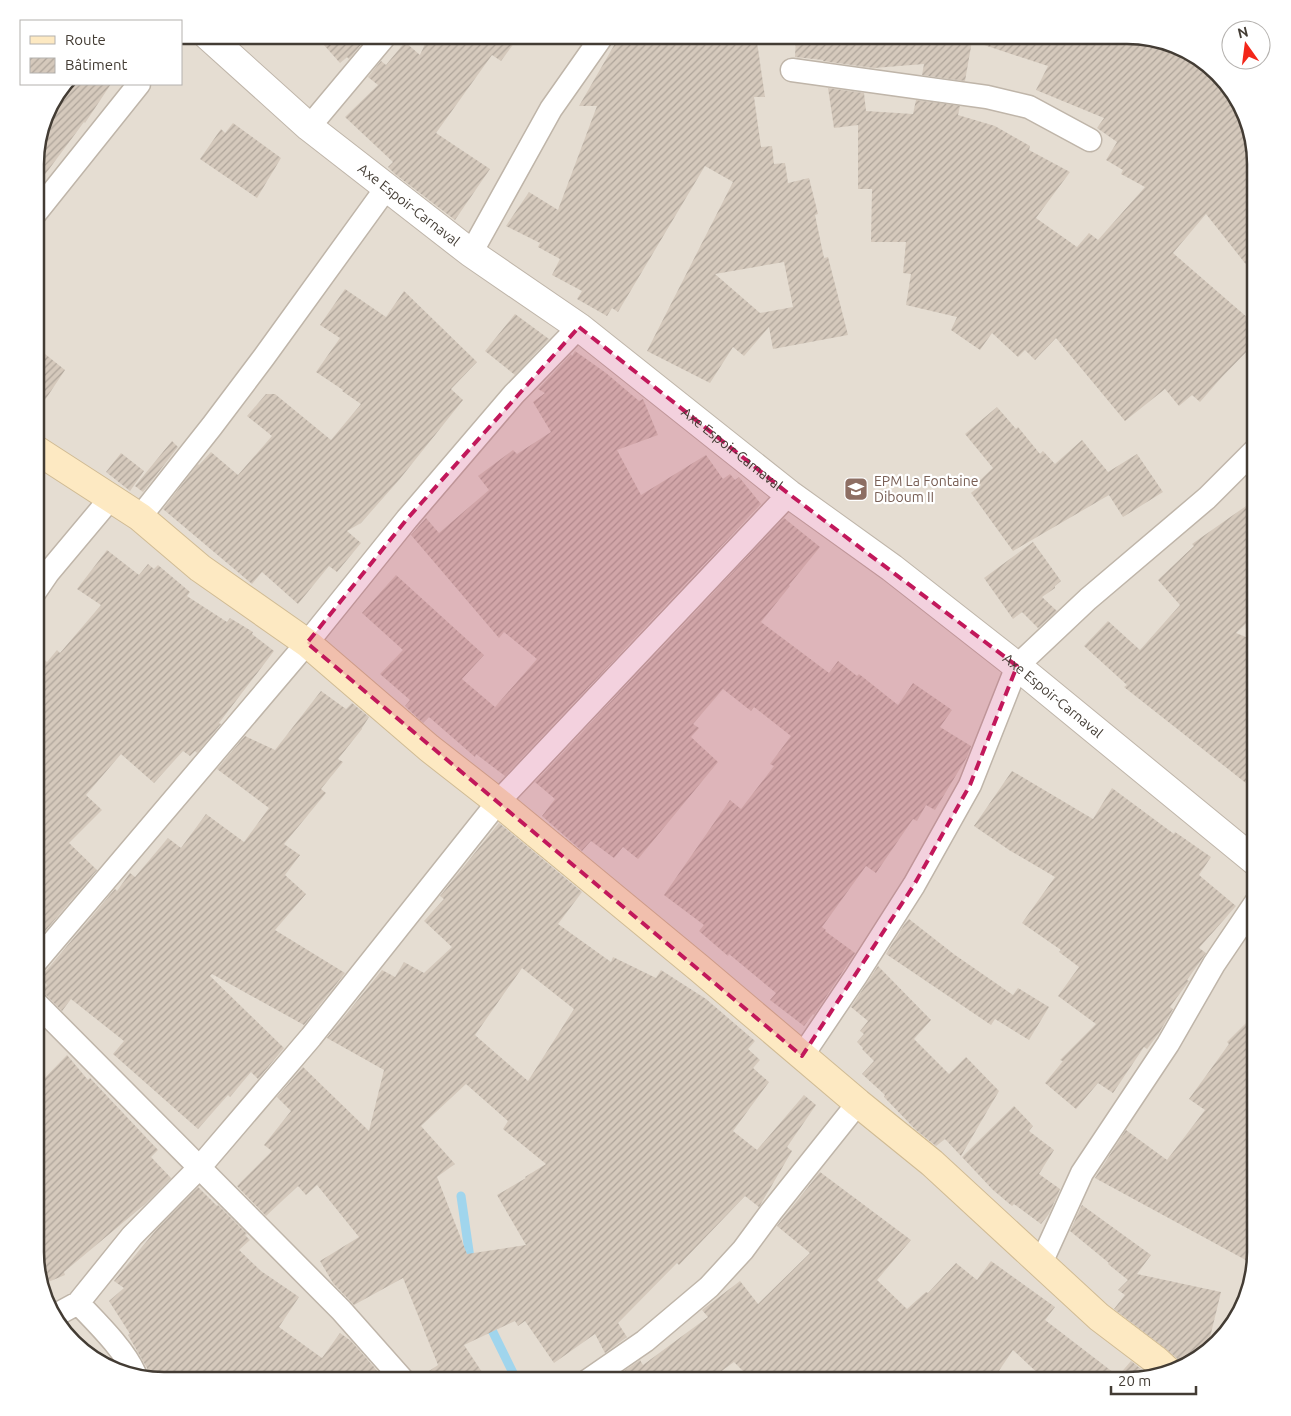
<svg xmlns="http://www.w3.org/2000/svg" width="1291" height="1416" viewBox="0 0 1291 1416" font-family="Ubuntu,sans-serif">
	<defs>
		<pattern id="building-hatch" width="6" height="6" patternUnits="userSpaceOnUse" patternTransform="scale(1.25)"><rect width="6" height="6" fill="#d5c9bc"/><path d="M-1 1l2-2M0 6l6-6M5 7l2-2" fill="none" stroke="#aea49a"/></pattern>
	</defs>
	<rect width="100%" height="100%" fill="#f1ece3"/>
	<path fill="#e5ddd2" d="M 181,35 L 1135,35 L 1184,48 L 1229,85 L 1249,122 L 1256,164 L 1256,1252 L 1243,1309 L 1206,1354 L 1169,1374 L 1127,1381 L 164,1381 L 107,1368 L 62,1331 L 42,1294 L 35,1252 L 35,155 L 48,107 L 66,84 L 181,84 Z"/>
	<g fill="none" stroke-linecap="round" stroke-linejoin="round">
		<path stroke="#a0d5ed" stroke-width="9" d="M 461,1196 L 471,1265
			M 488,1322 L 517,1381"/>
	</g>
	<path fill="url(#building-hatch)" fill-rule="evenodd" d="M 315,35 L 369,35 L 349,59 L 347,57 L 340,63 Z
		M 429,35 L 520,35 L 501,61 L 492,55 L 436,133 L 490,169 L 455,220 L 395,174 L 388,167 L 393,162 L 345,117 L 378,85 L 368,77 L 381,61 L 386,65 L 405,42 L 420,55 Z
		M 620,35 L 756,35 L 765,97 L 754,97 L 761,147 L 772,146 L 774,164 L 785,163 L 788,183 L 809,178 L 818,214 L 815,215 L 824,258 L 828,257 L 848,335 L 773,349 L 769,327 L 744,356 L 733,347 L 710,383 L 647,351 L 733,182 L 705,166 L 618,312 L 612,308 L 607,316 L 577,299 L 582,291 L 552,275 L 560,259 L 538,247 L 540,243 L 506,226 L 529,192 L 558,210 L 597,106 L 579,106 ZM 784,262 L 793,307 L 760,313 L 715,274 Z
		M 796,35 L 1135,35 L 1183,48 L 1229,85 L 1249,122 L 1256,164 L 1256,277 L 1206,214 L 1173,253 L 1256,325 L 1256,342 L 1221,378 L 1200,402 L 1192,395 L 1179,406 L 1165,389 L 1125,421 L 1056,338 L 1035,360 L 1025,350 L 1018,357 L 992,333 L 980,350 L 951,330 L 957,317 L 906,305 L 911,274 L 903,273 L 906,242 L 871,242 L 872,189 L 858,189 L 858,125 L 834,128 L 828,88 L 864,93 L 866,111 L 913,114 L 916,100 L 960,106 L 958,115 L 995,126 L 1030,146 L 1029,150 L 1070,172 L 1036,218 L 1077,247 L 1089,233 L 1098,240 L 1145,187 L 1121,174 L 1123,170 L 1106,160 L 1117,142 L 1097,128 L 1104,118 L 1036,90 L 1048,66 L 972,41 L 965,81 L 922,75 L 924,64 L 874,68 L 823,61 L 823,60 L 795,57 Z
		M 66,84 L 111,84 L 85,123 L 84,122 L 35,188 L 35,155 L 48,107 Z
		M 233,123 L 281,158 L 257,198 L 200,159 L 221,129 L 225,133 Z
		M 345,289 L 386,317 L 404,291 L 477,362 L 451,389 L 463,400 L 399,480 L 361,523 L 347,531 L 361,543 L 337,572 L 329,566 L 298,604 L 262,572 L 252,584 L 163,509 L 198,464 L 199,465 L 211,452 L 238,475 L 272,436 L 247,416 L 266,394 L 275,394 L 331,440 L 361,404 L 342,391 L 343,390 L 316,372 L 340,338 L 320,325 Z
		M 515,314 L 549,339 L 515,375 L 485,351 Z
		M 35,346 L 65,370 L 35,415 Z
		M 575,351 L 606,373 L 639,401 L 643,399 L 658,435 L 617,450 L 641,495 L 706,455 L 723,479 L 730,474 L 735,480 L 739,477 L 761,504 L 505,776 L 476,754 L 475,757 L 429,717 L 423,723 L 405,706 L 410,700 L 380,674 L 403,650 L 362,613 L 396,575 L 484,655 L 462,679 L 495,707 L 537,659 L 504,632 L 499,638 L 411,535 L 426,518 L 439,533 L 489,490 L 478,476 L 513,450 L 517,454 L 551,432 L 533,402 L 545,393 L 538,389 L 571,354 L 572,356 Z
		M 997,407 L 1016,429 L 1018,427 L 1040,454 L 1043,451 L 1055,464 L 1082,440 L 1108,472 L 1137,454 L 1163,492 L 1123,517 L 1109,495 L 1013,551 L 971,493 L 981,485 L 978,482 L 993,468 L 965,434 Z
		M 172,441 L 178,447 L 143,492 L 135,486 Z
		M 121,453 L 144,471 L 130,491 L 106,472 Z
		M 1256,499 L 1256,614 L 1236,633 L 1256,641 L 1256,791 L 1124,687 L 1127,685 L 1084,646 L 1108,621 L 1140,650 L 1180,605 L 1158,580 L 1194,546 L 1192,544 Z
		M 784,518 L 820,547 L 789,585 L 790,586 L 761,622 L 829,673 L 838,661 L 857,676 L 859,674 L 898,705 L 913,683 L 952,710 L 940,727 L 971,746 L 967,757 L 935,810 L 926,805 L 917,821 L 913,819 L 876,873 L 866,866 L 822,927 L 826,930 L 825,931 L 855,953 L 814,1015 L 813,1014 L 804,1026 L 770,1000 L 776,993 L 729,954 L 728,956 L 699,931 L 704,925 L 664,895 L 730,800 L 741,809 L 774,766 L 770,764 L 791,736 L 754,707 L 751,711 L 723,689 L 693,724 L 699,728 L 691,737 L 718,762 L 638,859 L 623,847 L 614,858 L 591,841 L 582,851 L 542,816 L 555,799 L 535,782 Z
		M 1033,542 L 1061,581 L 1055,586 L 1055,588 L 1042,597 L 1057,611 L 1038,628 L 1022,612 L 1013,619 L 984,578 Z
		M 107,550 L 139,575 L 148,564 L 154,569 L 158,565 L 190,592 L 187,596 L 227,622 L 230,618 L 253,632 L 252,634 L 274,651 L 219,723 L 221,724 L 197,753 L 195,751 L 190,756 L 183,751 L 154,783 L 121,754 L 86,795 L 102,810 L 69,843 L 97,870 L 35,943 L 35,652 L 47,662 L 57,650 L 60,653 L 101,605 L 77,589 Z
		M 321,691 L 346,709 L 352,703 L 369,717 L 362,728 L 362,729 L 338,759 L 343,762 L 321,789 L 326,793 L 284,844 L 300,855 L 285,875 L 306,894 L 275,930 L 345,973 L 304,1025 L 212,974 L 210,976 L 284,1048 L 258,1079 L 251,1072 L 230,1097 L 228,1095 L 198,1129 L 113,1054 L 124,1041 L 71,999 L 62,1011 L 42,991 L 47,985 L 38,977 L 45,972 L 115,889 L 117,891 L 130,873 L 135,877 L 168,838 L 181,848 L 206,814 L 244,842 L 269,808 L 217,769 L 245,736 L 275,750 Z
		M 1012,771 L 1093,819 L 1112,788 L 1174,834 L 1175,832 L 1211,857 L 1199,875 L 1236,906 L 1199,948 L 1206,953 L 1187,980 L 1189,981 L 1170,1007 L 1173,1009 L 1159,1033 L 1147,1049 L 1144,1047 L 1113,1093 L 1098,1083 L 1076,1109 L 1045,1083 L 1063,1061 L 1060,1060 L 1096,1024 L 1058,996 L 1079,967 L 1059,952 L 1061,950 L 1022,923 L 1055,877 L 1009,850 L 974,826 Z
		M 499,823 L 582,892 L 558,924 L 611,962 L 613,957 L 656,978 L 661,970 L 706,999 L 755,1041 L 748,1049 L 760,1060 L 753,1068 L 769,1082 L 733,1131 L 757,1150 L 804,1095 L 816,1105 L 787,1147 L 792,1151 L 759,1207 L 745,1196 L 679,1265 L 677,1263 L 618,1323 L 627,1337 L 605,1353 L 595,1334 L 554,1363 L 525,1321 L 518,1326 L 515,1321 L 464,1345 L 488,1381 L 417,1381 L 417,1379 L 438,1365 L 403,1278 L 354,1305 L 333,1283 L 320,1261 L 359,1237 L 317,1185 L 306,1195 L 298,1186 L 266,1216 L 237,1186 L 272,1151 L 264,1145 L 291,1111 L 277,1097 L 303,1067 L 369,1131 L 384,1070 L 327,1038 L 382,970 L 395,977 L 404,962 L 424,973 L 452,947 L 424,921 L 444,899 L 440,896 ZM 522,968 L 574,1009 L 528,1081 L 475,1035 ZM 466,1084 L 508,1121 L 503,1129 L 546,1164 L 525,1177 L 526,1178 L 497,1195 L 526,1245 L 467,1254 L 437,1177 L 455,1164 L 421,1126 Z
		M 909,919 L 955,955 L 1013,995 L 1018,988 L 1049,1007 L 1029,1040 L 995,1019 L 991,1025 L 886,954 L 904,925 Z
		M 878,966 L 931,1020 L 914,1039 L 949,1074 L 966,1057 L 999,1091 L 961,1156 L 945,1139 L 936,1146 L 916,1130 L 884,1097 L 885,1095 L 862,1074 L 874,1061 L 862,1049 L 863,1048 L 857,1042 L 864,1034 L 860,1031 L 868,1021 L 851,1007 Z
		M 1256,1013 L 1256,1252 L 1253,1264 L 1095,1178 L 1126,1130 L 1167,1160 L 1205,1110 L 1189,1099 L 1229,1044 L 1227,1042 Z
		M 67,1055 L 88,1080 L 90,1078 L 158,1150 L 151,1157 L 171,1178 L 144,1205 L 64,1272 L 65,1275 L 41,1285 L 35,1252 L 35,1088 Z
		M 1014,1106 L 1033,1126 L 1029,1131 L 1054,1150 L 1039,1174 L 1060,1189 L 1049,1214 L 1041,1224 L 1014,1204 L 1012,1206 L 993,1190 L 962,1157 Z
		M 820,1172 L 911,1240 L 877,1280 L 907,1309 L 926,1292 L 928,1293 L 956,1263 L 977,1280 L 991,1261 L 1055,1307 L 1045,1320 L 1118,1376 L 1131,1361 L 1151,1377 L 1127,1381 L 1046,1381 L 1013,1350 L 992,1381 L 753,1381 L 734,1362 L 708,1381 L 619,1381 L 617,1376 L 640,1360 L 643,1365 L 708,1317 L 702,1310 L 740,1281 L 758,1304 L 810,1253 L 777,1226 Z
		M 198,1187 L 217,1206 L 218,1205 L 247,1234 L 245,1235 L 250,1240 L 239,1250 L 261,1271 L 299,1297 L 279,1327 L 322,1358 L 340,1333 L 351,1341 L 374,1367 L 384,1381 L 164,1381 L 150,1378 L 147,1368 L 128,1335 L 130,1334 L 109,1301 L 124,1288 L 114,1281 L 156,1230 Z
		M 1082,1205 L 1151,1255 L 1137,1274 L 1221,1292 L 1206,1354 L 1184,1366 L 1181,1362 L 1166,1349 L 1114,1309 L 1125,1295 L 1118,1290 L 1128,1280 L 1108,1264 L 1109,1263 L 1070,1231 Z"/>
	<g fill="none" stroke-linecap="round" stroke-linejoin="round">
		<g stroke="#bfb5a9" stroke-width="25">
			<path id="minor" d="M 792,70 L 987,97 L 1029,107 L 1090,140
				M 309,127 L 386,35
				M 35,214 L 139,84
				M 471,253 L 551,109 L 603,35
				M 140,517 L 212,426 L 264,357 L 387,187
				M 35,592 L 48,573 L 110,499
				M 35,963 L 307,643 L 407,519 L 514,394 L 579,327
				M 35,1002 L 341,1310 L 404,1381
				M 802,1056 L 856,976 L 914,885 L 970,785 L 1017,666 L 1088,599 L 1207,498 L 1256,449
				M 1041,1263 L 1082,1173 L 1168,1044 L 1214,964 L 1256,902
				M 78,1303 C 97,1323 124,1349 135,1374
				M 54,1316 L 78,1303 L 132,1236 L 199,1168 L 311,1037 L 498,802 L 789,494
				M 587,1381 L 645,1341 L 709,1287 L 743,1250 L 771,1212 L 858,1103"/>
		</g>
		<g stroke="#bfb5a9" stroke-width="30">
			<g id="tertiary">
				<path id="s1" d="M 207,35 L 309,127 L 471,253 L 579,327 L 789,494 L 892,568 L 1017,666 L 1256,862"/>
			</g>
		</g>
		<g stroke="#d0bb94" stroke-width="30">
			<path id="secondary" d="M 35,449 L 140,517 L 200,568 L 307,643 L 429,748 L 498,802 L 699,968 L 858,1103 L 932,1163 L 1099,1317 L 1157,1361 L 1170,1373"/>
		</g>
		<use href="#minor" stroke="#fff" stroke-width="22"/>
		<use href="#tertiary" stroke="#fff" stroke-width="28"/>
		<use href="#secondary" stroke="#fde9c2" stroke-width="28"/>
	</g>
	<path fill="#c2185b" fill-opacity="0.2" stroke="#c2185b" stroke-width="4" stroke-dasharray="10 6" stroke-linejoin="round" d="M 579,327 L 789,494 L 1017,666 L 970,785 L 914,885 L 802,1056 L 307,643 L 407,519 Z"/>
	<defs>
		<g id="school-square" transform="scale(1.25)"><rect x="-9" y="-9" width="18" height="18" rx="4" fill="#8d6e63" stroke="#fff"/><path d="M0-5L7-2L0 1L-7-2ZM-4 1L0 2.5L4 1V4Q0 6-4 4Z" fill="#fff"/></g>
	</defs>
	<g fill-rule="evenodd">
		<use href="#school-square" x="856" y="489"/>
	</g>
	<g text-anchor="middle" stroke-width="4.5" stroke-linejoin="round" paint-order="stroke">
		<g font-size="14" fill="#433c34" stroke="#fff">
			<text dy="5" stroke="none"><textPath href="#s1" startOffset="264">Axe Espoir-Carnaval</textPath></text>
			<text dy="5" stroke="none"><textPath href="#s1" startOffset="669">Axe Espoir-Carnaval</textPath></text>
			<text dy="5" stroke="none"><textPath href="#s1" startOffset="1074">Axe Espoir-Carnaval</textPath></text>
		</g>
		<g font-size="14" fill="#785e54" stroke="#fff" text-anchor="start">
			<text x="874" y="486">EPM La Fontaine<tspan x="874" dy="16">Diboum II</tspan></text>
		</g>
	</g>
	<path d="M0 0H1291V1416H0ZM164 44H1127A120 120 0 0 1 1247 164V1252A120 120 0 0 1 1127 1372H164A120 120 0 0 1 44 1252V164A120 120 0 0 1 164 44Z" fill="#fff" fill-rule="evenodd"/>
	<path fill="none" stroke="#433c34" stroke-width="2.5" d="M164 44H1127A120 120 0 0 1 1247 164V1252A120 120 0 0 1 1127 1372H164A120 120 0 0 1 44 1252V164A120 120 0 0 1 164 44Z"/>
	<rect x="20" y="20" width="162" height="65" fill="#ffffff" stroke="#b4b1ae"/>
	<rect x="30" y="36" width="25" height="8" fill="#fde9c2" stroke="#b4b1ae"/>
	<text x="65" y="45" font-size="15" fill="#433c34">Route</text>
	<rect x="30" y="58" width="25" height="15" fill="url(#building-hatch)" stroke="#b4b1ae"/>
	<text x="65" y="70" font-size="15" fill="#433c34">Bâtiment</text>
	<g transform="translate(1246 45) rotate(346)"><circle r="24" fill="#ffffff" stroke="#b4b1ae"/>
	<path d="M0-4L9 19L0 12L-9 19Z" fill="#f32619"/>
	<text y="-8" font-size="14" font-weight="bold" text-anchor="middle" fill="#433c34">N</text>
	</g>
	<path d="M1111 1386v8h85v-8" fill="none" stroke="#433c34" stroke-width="2.5"/>
	<text x="1118" y="1386" font-size="15" fill="#433c34" stroke="#ffffff" stroke-width="4" paint-order="stroke">20 m</text>
</svg>
